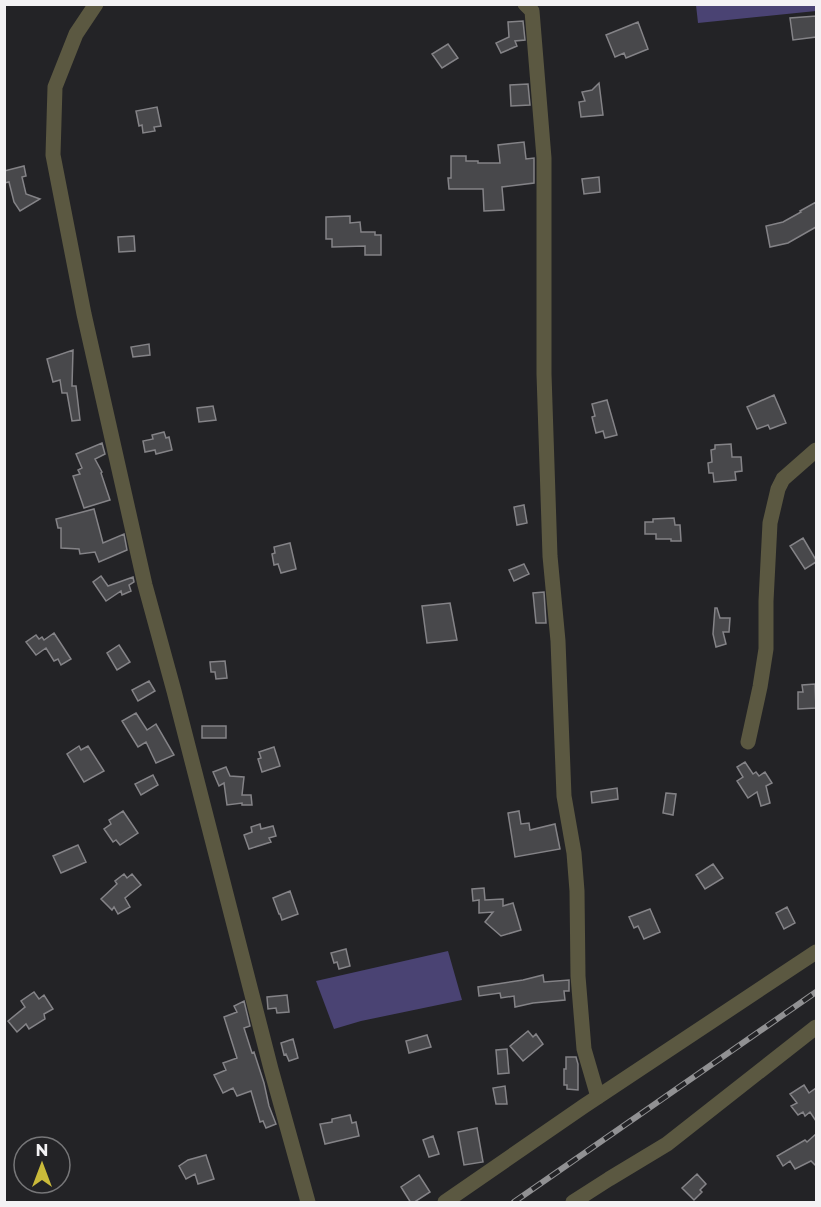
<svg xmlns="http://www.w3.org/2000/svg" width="821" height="1207" viewBox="0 0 821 1207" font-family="Montserrat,sans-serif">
	<rect width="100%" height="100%" fill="#232326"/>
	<path fill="#4a4373" d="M 696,5 L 816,5 L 816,11 L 698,23 Z
		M 448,951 L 462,1000 L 361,1021 L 334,1029 L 316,981 Z"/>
	<path fill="#48484b" stroke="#848387" stroke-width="1.5" d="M 816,16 L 816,37 L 793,40 L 790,18 Z
		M 523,21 L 525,40 L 515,41 L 517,46 L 501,53 L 496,43 L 509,37 L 508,22 Z
		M 638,22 L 648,49 L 626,58 L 624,53 L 615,57 L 606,35 Z
		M 448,44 L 458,58 L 442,68 L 432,54 Z
		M 599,83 L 603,115 L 581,117 L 579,102 L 585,101 L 582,92 L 592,90 Z
		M 528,84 L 530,105 L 511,106 L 510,85 Z
		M 157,107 L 161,126 L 154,127 L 155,131 L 143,133 L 142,125 L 139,126 L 136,111 Z
		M 524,142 L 526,159 L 534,158 L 534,183 L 502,187 L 504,210 L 484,211 L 483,189 L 449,189 L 448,178 L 451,178 L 451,156 L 466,156 L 466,161 L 478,161 L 478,163 L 500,163 L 498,145 Z
		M 24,166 L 26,176 L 22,177 L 26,194 L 40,199 L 20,211 L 14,202 L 9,182 L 4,183 L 4,171 Z
		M 599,177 L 600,192 L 584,194 L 582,179 Z
		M 816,202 L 816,227 L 788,243 L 770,247 L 766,226 L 783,222 L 801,212 L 800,211 Z
		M 350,216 L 350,223 L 360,222 L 361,232 L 375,232 L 375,235 L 381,235 L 381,255 L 365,255 L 365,246 L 332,247 L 332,239 L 326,239 L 326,217 Z
		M 134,236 L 135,251 L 119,252 L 118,237 Z
		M 149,344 L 150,355 L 133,357 L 131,347 Z
		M 73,350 L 72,386 L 76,386 L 80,420 L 72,421 L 67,393 L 62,393 L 60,380 L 53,382 L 47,359 Z
		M 774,395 L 786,423 L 770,429 L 768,425 L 757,429 L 747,407 Z
		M 607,400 L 617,435 L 605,438 L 603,431 L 596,433 L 592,417 L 595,416 L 592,404 Z
		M 213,406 L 216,420 L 199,422 L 197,408 Z
		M 164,432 L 166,438 L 169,437 L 172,450 L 156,454 L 155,450 L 145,452 L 143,441 L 153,439 L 152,435 Z
		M 102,443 L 105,454 L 95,459 L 102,472 L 101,473 L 110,500 L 84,508 L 73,476 L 80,474 L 78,470 L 82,468 L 76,454 Z
		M 731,444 L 732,457 L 741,457 L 742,471 L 735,472 L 736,480 L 714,482 L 713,473 L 709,473 L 708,463 L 712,462 L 711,450 L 715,449 L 715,445 Z
		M 524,505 L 527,523 L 517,525 L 514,507 Z
		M 94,509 L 103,543 L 124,534 L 127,550 L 99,562 L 95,552 L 80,554 L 79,549 L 61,548 L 61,528 L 58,528 L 56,519 Z
		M 674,518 L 675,525 L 680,525 L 681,541 L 671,541 L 671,539 L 656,539 L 656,534 L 645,534 L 645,522 L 653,522 L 653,519 Z
		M 803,538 L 816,560 L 816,562 L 805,569 L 790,546 Z
		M 290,543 L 296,569 L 281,573 L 278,564 L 274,565 L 272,554 L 275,553 L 274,547 Z
		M 524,564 L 529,574 L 514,581 L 509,570 Z
		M 101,576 L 108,586 L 133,577 L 134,582 L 129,585 L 131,591 L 122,595 L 121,591 L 106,601 L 93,582 Z
		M 544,592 L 546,623 L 536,623 L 533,593 Z
		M 450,603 L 457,640 L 427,643 L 422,606 Z
		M 715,608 L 717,608 L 720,618 L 730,618 L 729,632 L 723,632 L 726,644 L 716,647 L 713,634 Z
		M 54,633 L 71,659 L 61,665 L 58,659 L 54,661 L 46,648 L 36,655 L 26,642 L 36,635 L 39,639 L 42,637 L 44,640 Z
		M 119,645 L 130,662 L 117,670 L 107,653 Z
		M 225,661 L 227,678 L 216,679 L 215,672 L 211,672 L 210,662 Z
		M 149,681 L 155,691 L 138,701 L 132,690 Z
		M 815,684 L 816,708 L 798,709 L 798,692 L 803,692 L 802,685 Z
		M 136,713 L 147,730 L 156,724 L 174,755 L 156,763 L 146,742 L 138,747 L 122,721 Z
		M 202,726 L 226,726 L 226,738 L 202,738 Z
		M 79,746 L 81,750 L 88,746 L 104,771 L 84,782 L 67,754 Z
		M 274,747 L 280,766 L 262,772 L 258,759 L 261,758 L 259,752 Z
		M 745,762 L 753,774 L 756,772 L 759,776 L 765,772 L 772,783 L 766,786 L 770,803 L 761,806 L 757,792 L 748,798 L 737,781 L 743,777 L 737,767 Z
		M 226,767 L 230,776 L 244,777 L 242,795 L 251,795 L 252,805 L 242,805 L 242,803 L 227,805 L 224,783 L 219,786 L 213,772 Z
		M 153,775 L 158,785 L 141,795 L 135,784 Z
		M 617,788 L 618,799 L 592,803 L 591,792 Z
		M 666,793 L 676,794 L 673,815 L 663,813 Z
		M 123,811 L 138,833 L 120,845 L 116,840 L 113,842 L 104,829 L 111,824 L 109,820 Z
		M 519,811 L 521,824 L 529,823 L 530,830 L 555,824 L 560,849 L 515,857 L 508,813 Z
		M 260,824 L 261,829 L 273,826 L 276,836 L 269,838 L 271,842 L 249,849 L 244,835 L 252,832 L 251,827 Z
		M 78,845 L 86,862 L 61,873 L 53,856 Z
		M 713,864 L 723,878 L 705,889 L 696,875 Z
		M 124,874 L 127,878 L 132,874 L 141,885 L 125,898 L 130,907 L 118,914 L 114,907 L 112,910 L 101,899 L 117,884 L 115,881 Z
		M 484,888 L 485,900 L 503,899 L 503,906 L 513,903 L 521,930 L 501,936 L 485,922 L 493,912 L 479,913 L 479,900 L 473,901 L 472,889 Z
		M 290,891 L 298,914 L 282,920 L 280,914 L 279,914 L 273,898 Z
		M 787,907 L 795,923 L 784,929 L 776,913 Z
		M 650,909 L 660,932 L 644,939 L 638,926 L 634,928 L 629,917 Z
		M 346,949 L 350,966 L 339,969 L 337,962 L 334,963 L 331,953 Z
		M 543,975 L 544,982 L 569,980 L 569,991 L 564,991 L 565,1000 L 533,1003 L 515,1007 L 514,996 L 501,998 L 500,993 L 479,996 L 478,987 L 523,980 Z
		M 34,992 L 39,999 L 44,995 L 53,1009 L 44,1014 L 45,1019 L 29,1029 L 26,1024 L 17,1032 L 8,1021 L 25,1007 L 21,1001 Z
		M 287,995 L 289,1012 L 277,1013 L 276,1008 L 268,1009 L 267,997 Z
		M 244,1001 L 250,1026 L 244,1028 L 252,1053 L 254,1052 L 264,1083 L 269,1106 L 276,1124 L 266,1128 L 263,1121 L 260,1122 L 251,1091 L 237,1096 L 233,1088 L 223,1093 L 214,1075 L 226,1070 L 223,1063 L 237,1058 L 224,1017 L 237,1012 L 234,1006 Z
		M 528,1031 L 533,1037 L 536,1034 L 543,1044 L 523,1061 L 510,1046 Z
		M 427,1035 L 431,1047 L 409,1053 L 406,1041 Z
		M 293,1039 L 298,1058 L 289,1061 L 286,1054 L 284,1055 L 281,1043 Z
		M 507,1049 L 509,1073 L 498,1074 L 496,1050 Z
		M 566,1057 L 576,1057 L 578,1064 L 578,1090 L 567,1089 L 567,1085 L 564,1085 L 564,1069 L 566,1069 Z
		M 804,1085 L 809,1093 L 816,1088 L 816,1121 L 810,1112 L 805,1116 L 803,1112 L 798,1115 L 791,1106 L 797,1103 L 790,1094 Z
		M 505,1086 L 507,1104 L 496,1104 L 493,1088 Z
		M 350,1115 L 352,1123 L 356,1122 L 359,1136 L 325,1144 L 320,1124 L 332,1122 L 332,1119 Z
		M 477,1128 L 483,1162 L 464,1165 L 458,1132 Z
		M 816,1134 L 816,1166 L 811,1161 L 795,1169 L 790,1161 L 783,1166 L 777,1156 L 805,1140 L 807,1142 Z
		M 433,1136 L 439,1154 L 429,1157 L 423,1140 Z
		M 206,1155 L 214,1179 L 198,1184 L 195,1174 L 186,1179 L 179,1166 L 188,1160 Z
		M 697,1174 L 706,1184 L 700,1190 L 702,1192 L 694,1200 L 682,1188 Z
		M 419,1175 L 430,1192 L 413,1203 L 411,1203 L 401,1187 Z"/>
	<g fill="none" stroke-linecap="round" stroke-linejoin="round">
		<path stroke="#5b5841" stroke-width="15" d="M 96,4 L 76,34 L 55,87 L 53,155 L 84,314 L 145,585 L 174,691 L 271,1069 L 308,1202
			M 525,4 L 532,11 L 544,158 L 544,374 L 550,556 L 558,641 L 564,796 L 574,853 L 577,891 L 578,976 L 584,1049 L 598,1097
			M 748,742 L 760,687 L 766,649 L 766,601 L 770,523 L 778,489 L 783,479 L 816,450
			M 445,1202 L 584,1106 L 816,952
			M 573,1202 L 609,1179 L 667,1144 L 816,1027"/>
		<g stroke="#919193" stroke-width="6">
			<path id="rail" d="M 514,1202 L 816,992"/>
		</g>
		<use href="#rail" stroke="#232326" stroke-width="4" stroke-dasharray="11" stroke-linecap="butt"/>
	</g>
	<rect width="821" height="1207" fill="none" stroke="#f3f2f4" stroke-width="12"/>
	<g transform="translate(42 1165)"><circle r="28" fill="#232326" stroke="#767678" stroke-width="1.5"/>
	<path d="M0-4.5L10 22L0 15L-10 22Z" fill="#caba3a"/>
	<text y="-9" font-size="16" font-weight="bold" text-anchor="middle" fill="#f3f2f4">N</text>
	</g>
</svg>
